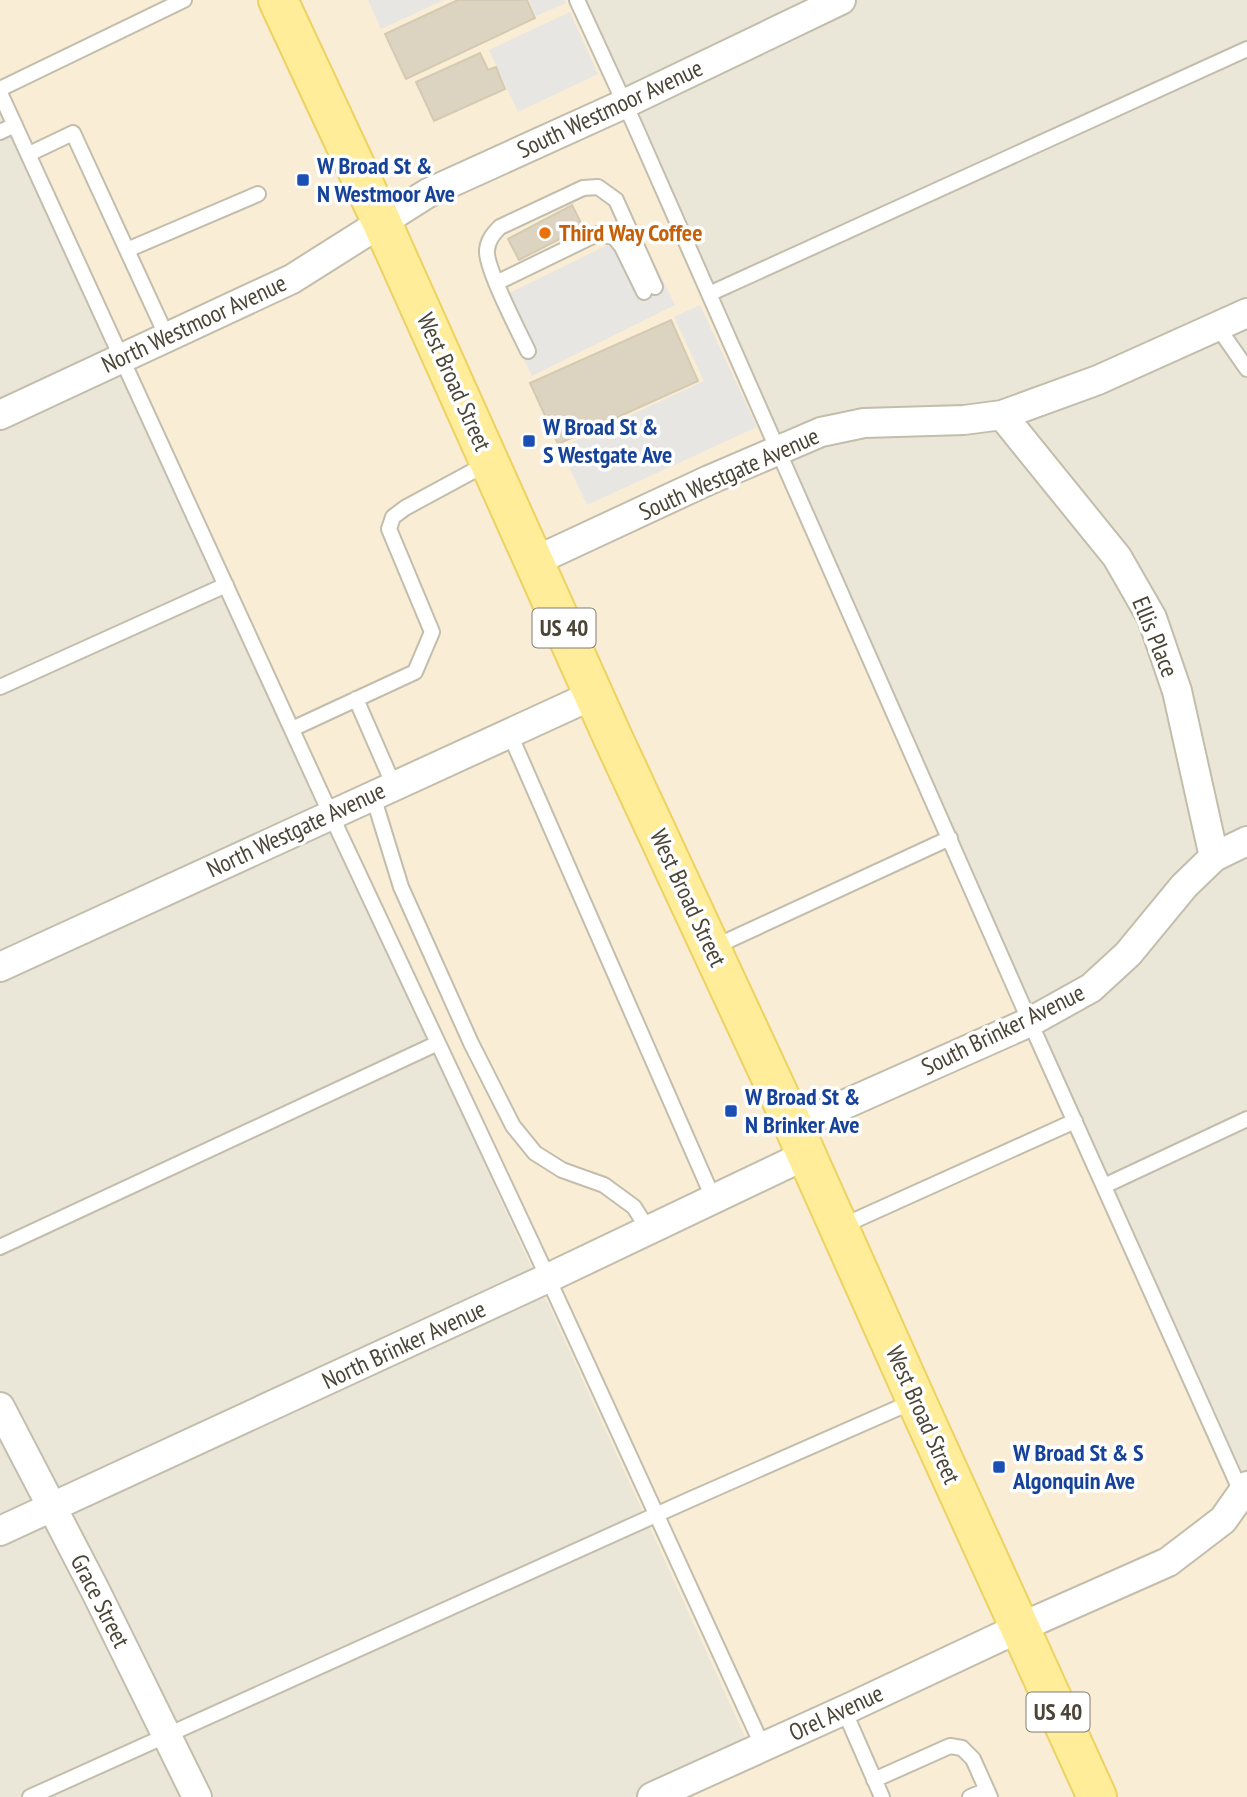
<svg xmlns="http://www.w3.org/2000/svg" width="1247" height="1797" viewBox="0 0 1247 1797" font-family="'PT Sans Narrow',sans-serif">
	<rect width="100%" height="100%" fill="#f6f4ea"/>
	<path fill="#eae7d8" d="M 573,0 L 1247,0 L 1247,1483 L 688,259 Z
		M 0,99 L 749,1745 L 633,1797 L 0,1797 Z"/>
	<path fill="#f9edd5" d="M 0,0 L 573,0 L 688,259 L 1247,1483 L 1247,1797 L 633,1797 L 749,1745 L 0,99 Z"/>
	<path fill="#e8e6e2" d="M 368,0 L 444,0 L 381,29 Z
		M 529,0 L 564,0 L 566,3 L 536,16 Z
		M 570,12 L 598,74 L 518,112 L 489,50 Z
		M 638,230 L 675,305 L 532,376 L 495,300 Z
		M 700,305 L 757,427 L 587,505 L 560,448 L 704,381 L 674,317 Z"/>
	<path fill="#dcd4c1" stroke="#d4cab1" stroke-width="2" d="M 458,0 L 527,0 L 535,18 L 406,79 L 385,34 Z
		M 480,53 L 488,70 L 496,67 L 505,89 L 434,121 L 416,82 Z
		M 572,205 L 583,227 L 519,260 L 508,239 Z
		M 671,320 L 698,381 L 558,444 L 530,383 Z"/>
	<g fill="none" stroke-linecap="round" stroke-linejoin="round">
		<g stroke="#c3bdac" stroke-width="18">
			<path id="lane" d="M 577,0 L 635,126 L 1030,1022 L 1242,1494
				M 0,89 L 184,0
				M 0,93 L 331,815 L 536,1252 L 763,1747
				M 0,132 L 15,125
				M 29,154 L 73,133 L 167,337
				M 127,250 L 258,194
				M 496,283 L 597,234 L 614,237 L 622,247 L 644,292
				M 709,294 L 1247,49
				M 1217,326 L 1247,369
				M 528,351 C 519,332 485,267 487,250 C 488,240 493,234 500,227 L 583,188 L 598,187 L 616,200 L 655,287
				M 0,687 L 226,585
				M 356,699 L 394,786
				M 292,729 L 415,672 L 432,632 L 389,529 L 393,517 L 405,508 L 488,463
				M 509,732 L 714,1200
				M 373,796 L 401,887 L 471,1043 L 513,1126 L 535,1153 L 562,1170 L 604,1185 L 634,1207 L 649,1231
				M 712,948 L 950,838
				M 1104,1186 L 1247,1119
				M 840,1227 L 1075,1121
				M 0,1247 L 438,1043
				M 844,1710 L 882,1797
				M 874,1780 L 950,1746 L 962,1748 L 973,1759 L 990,1797
				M 30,1797 L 689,1500 L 914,1401
				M 970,1797 L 987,1790"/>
		</g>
		<g stroke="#c3bdac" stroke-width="32">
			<path id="street" d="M 0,415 L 292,279 L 428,193 L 624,104 L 841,0
				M 1002,415 L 1117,557 L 1152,618 L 1177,691 L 1214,857
				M 535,561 L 709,480 L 821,432 L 864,423 L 964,420 L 1002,415 L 1098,380 L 1247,313
				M 0,967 L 593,695
				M 794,1127 L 1030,1022 L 1091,988 L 1128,954 L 1184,886 L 1214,857 L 1247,841
				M 0,1407 L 95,1590 L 197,1797
				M 0,1531 L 548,1278 L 806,1155
				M 652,1797 L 851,1707 L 1019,1628 L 1168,1562 L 1223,1520 L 1247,1486"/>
		</g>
		<g stroke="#edd261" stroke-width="42">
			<path id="primary" d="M 278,0 L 382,223 L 613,738 L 794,1127 L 916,1400 L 1097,1797"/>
		</g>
		<use href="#lane" stroke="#fff" stroke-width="14"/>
		<use href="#street" stroke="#fff" stroke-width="28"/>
		<use href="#primary" stroke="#ffed9a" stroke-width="38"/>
	</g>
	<g fill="#1a4fb4" stroke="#fff" stroke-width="2.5">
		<rect x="296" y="173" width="14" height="14" rx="3.5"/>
		<rect x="522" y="434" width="14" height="14" rx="3.5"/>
		<rect x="724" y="1104" width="14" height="14" rx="3.5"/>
		<rect x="992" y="1460" width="14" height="14" rx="3.5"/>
	</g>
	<circle fill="#e8710a" stroke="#fff" stroke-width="2.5" cx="545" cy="233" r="7"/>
	<g text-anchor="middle" stroke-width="7" stroke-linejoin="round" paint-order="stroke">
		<g fill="#fff" stroke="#817d73" stroke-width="2">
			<rect x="532.5" y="608.5" width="63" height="39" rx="5"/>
			<rect x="1026.5" y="1692.5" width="63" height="39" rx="5"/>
		</g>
		<g font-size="23" font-weight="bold" fill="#4b4537">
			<text x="564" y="636">US 40</text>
			<text x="1058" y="1720">US 40</text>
		</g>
		<g font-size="24" fill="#4b4537" stroke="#fff">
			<text transform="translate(610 109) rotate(-25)" y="8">South Westmoor Avenue</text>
			<text transform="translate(194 324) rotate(-25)" y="8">North Westmoor Avenue</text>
			<text transform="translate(454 382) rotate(66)" y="8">West Broad Street</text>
			<text transform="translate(729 474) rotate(-24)" y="8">South Westgate Avenue</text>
			<text transform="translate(1155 637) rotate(68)" y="8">Ellis Place</text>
			<text transform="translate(296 830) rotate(-25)" y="8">North Westgate Avenue</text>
			<text transform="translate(688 898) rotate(65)" y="8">West Broad Street</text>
			<text transform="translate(1003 1030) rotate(-26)" y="8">South Brinker Avenue</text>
			<text transform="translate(404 1345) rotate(-25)" y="8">North Brinker Avenue</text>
			<text transform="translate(923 1415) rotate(66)" y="8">West Broad Street</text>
			<text transform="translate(100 1601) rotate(63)" y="8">Grace Street</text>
			<text transform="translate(836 1713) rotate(-25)" y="8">Orel Avenue</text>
		</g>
		<g font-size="24" font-weight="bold" fill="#164399" stroke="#fff" text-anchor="start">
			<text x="317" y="174">W Broad St &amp;<tspan x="317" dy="28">N Westmoor Ave</tspan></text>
			<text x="543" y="435">W Broad St &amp;<tspan x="543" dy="28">S Westgate Ave</tspan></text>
			<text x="745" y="1105">W Broad St &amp;<tspan x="745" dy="28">N Brinker Ave</tspan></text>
			<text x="1013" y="1461">W Broad St &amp; S<tspan x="1013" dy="28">Algonquin Ave</tspan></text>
		</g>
		<g font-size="24" font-weight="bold" fill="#c56008" stroke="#fff" text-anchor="start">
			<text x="559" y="241">Third Way Coffee</text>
		</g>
	</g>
</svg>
